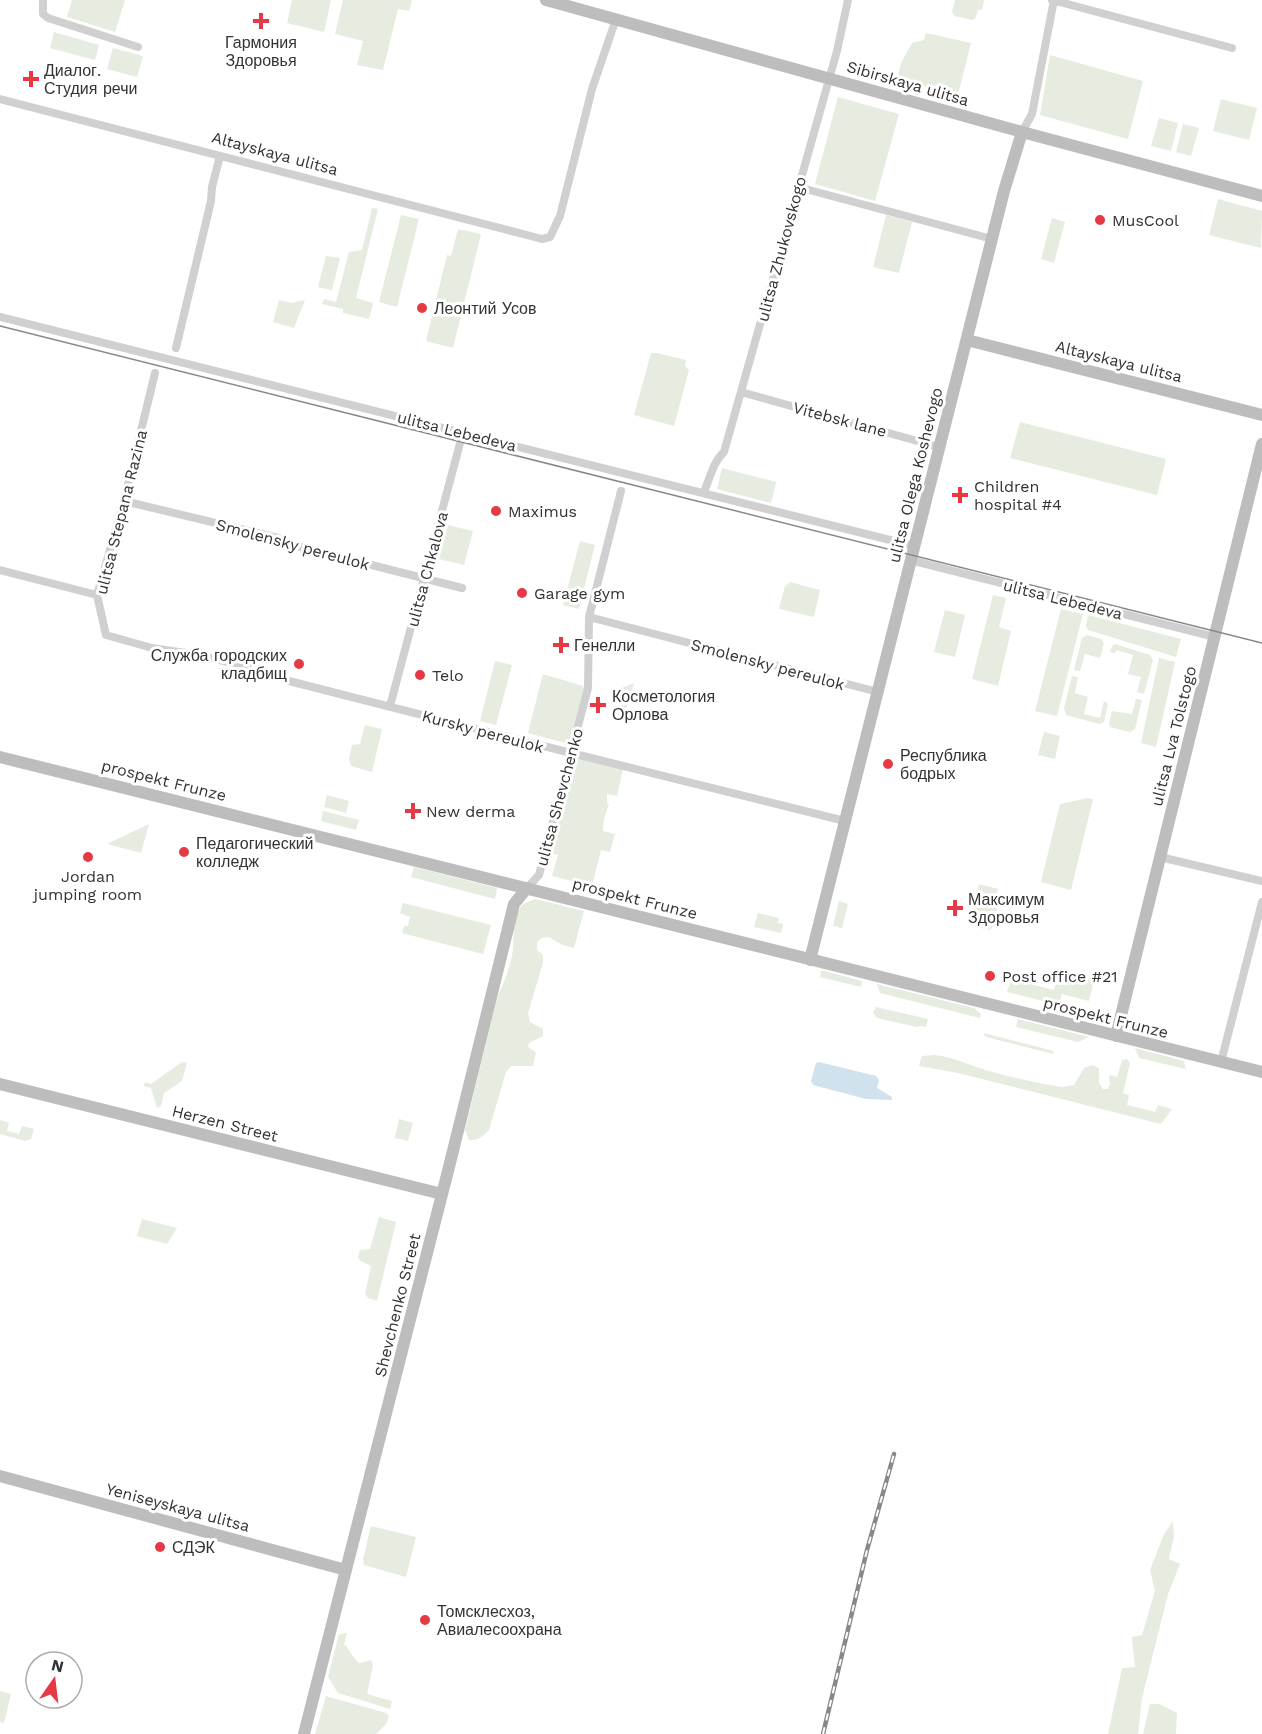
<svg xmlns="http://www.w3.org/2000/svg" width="1262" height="1734" viewBox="0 0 1262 1734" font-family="'Work Sans',sans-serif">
	<rect width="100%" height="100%" fill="#fff"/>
	<path fill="#e6ecdf" d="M 72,0 L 125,0 L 115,32 L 67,17 Z
		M 292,0 L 331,0 L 324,32 L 287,23 Z
		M 343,0 L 412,0 L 409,11 L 398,9 L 383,70 L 357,65 L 363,41 L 335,34 Z
		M 955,0 L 984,0 L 982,10 L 978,10 L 975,19 L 972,20 L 955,16 L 952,12 Z
		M 54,32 L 99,45 L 95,60 L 50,48 Z
		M 926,33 L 971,43 L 958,94 L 897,80 L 901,63 L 912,43 L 924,40 Z
		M 113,48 L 143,56 L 137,77 L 107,69 Z
		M 1050,55 L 1143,81 L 1128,139 L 1040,115 Z
		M 838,97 L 899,114 L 875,201 L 815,184 Z
		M 1221,99 L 1257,108 L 1249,140 L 1213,131 Z
		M 1159,118 L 1178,123 L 1171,151 L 1151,146 Z
		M 1183,124 L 1199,128 L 1191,156 L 1176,152 Z
		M 1218,199 L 1262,211 L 1261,248 L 1209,235 Z
		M 372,208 L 378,209 L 356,298 L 373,303 L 369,319 L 343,313 L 343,309 L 322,304 L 324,299 L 336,302 L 349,252 L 362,250 Z
		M 401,215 L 419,219 L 397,307 L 379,302 Z
		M 886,215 L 912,222 L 899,273 L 873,267 Z
		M 1052,218 L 1065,222 L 1054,263 L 1041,259 Z
		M 458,229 L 481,234 L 453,348 L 426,341 L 447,255 L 451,256 Z
		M 326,256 L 340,258 L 332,290 L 318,287 Z
		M 279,300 L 292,303 L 305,300 L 294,328 L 273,322 Z
		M 651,353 L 657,353 L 686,360 L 685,366 L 689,370 L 674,426 L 634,415 Z
		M 1020,422 L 1166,459 L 1157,495 L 1010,458 Z
		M 722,468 L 776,482 L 771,503 L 717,489 Z
		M 448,525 L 473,531 L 464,565 L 439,559 Z
		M 580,541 L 595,545 L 579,609 L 563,605 Z
		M 790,582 L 820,590 L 814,617 L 779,609 L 785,586 Z
		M 993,595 L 1006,598 L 999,627 L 1011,631 L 998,686 L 972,679 Z
		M 1061,609 L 1083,614 L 1057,716 L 1035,711 Z
		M 945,610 L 965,615 L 955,657 L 934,652 Z
		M 1088,615 L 1181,639 L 1176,657 L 1088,630 L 1086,626 Z
		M 1087,635 L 1101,639 L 1104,643 L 1100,658 L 1085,654 L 1080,671 L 1074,670 L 1082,638 Z
		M 1115,644 L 1150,655 L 1153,660 L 1144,694 L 1137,692 L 1141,677 L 1128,674 L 1133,655 L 1116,650 L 1115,653 L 1110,652 L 1112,646 Z
		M 1159,658 L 1175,662 L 1156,747 L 1141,743 Z
		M 495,661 L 512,665 L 496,725 L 480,721 Z
		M 543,674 L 583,686 L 584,689 L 569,744 L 528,733 Z
		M 1072,676 L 1078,677 L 1075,693 L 1088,697 L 1084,714 L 1100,718 L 1104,701 L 1108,704 L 1104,722 L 1099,724 L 1066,715 L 1064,708 Z
		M 634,683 L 625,713 L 617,699 L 619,689 Z
		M 1136,699 L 1142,700 L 1135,729 L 1130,732 L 1110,727 L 1109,723 L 1112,711 L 1132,714 Z
		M 365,725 L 382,729 L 372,772 L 351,766 L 349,758 L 352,745 L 360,744 Z
		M 1044,732 L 1060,736 L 1055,759 L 1038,755 Z
		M 579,759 L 623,769 L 617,796 L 607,794 L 607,804 L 609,804 L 604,819 L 603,831 L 615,834 L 610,852 L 601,850 L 592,886 L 552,876 L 558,855 L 548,852 L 572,764 Z
		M 327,795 L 349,801 L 346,813 L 324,807 Z
		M 1088,798 L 1093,799 L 1071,890 L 1041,882 L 1060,804 Z
		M 323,811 L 359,820 L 356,830 L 321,821 Z
		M 149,824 L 141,853 L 107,844 Z
		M 414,867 L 497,888 L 495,899 L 411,877 Z
		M 979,884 L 998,889 L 995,899 L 1003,902 L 1003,904 L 998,904 L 993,927 L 989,930 L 969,925 Z
		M 536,899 L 584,911 L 574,948 L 562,945 L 549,937 L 542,938 L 537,942 L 537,950 L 543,955 L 543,963 L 528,1013 L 530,1022 L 543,1029 L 543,1036 L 529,1043 L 528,1047 L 536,1052 L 533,1066 L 511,1066 L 506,1072 L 489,1130 C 483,1136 479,1141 469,1140 L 465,1130 L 497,998 C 504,982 511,966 513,949 C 514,936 512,918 520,908 C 523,903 530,901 536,899 Z
		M 839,901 L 848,904 L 842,928 L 833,926 Z
		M 403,903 L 491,925 L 483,954 L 402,933 L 404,926 L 408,926 L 410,917 L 400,913 Z
		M 758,913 L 779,918 L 778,923 L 783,924 L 781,933 L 754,927 Z
		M 821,970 L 862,981 L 861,987 L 820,977 Z
		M 1059,971 L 1094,980 L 1089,1001 L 1062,994 L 1059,1005 L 1007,992 L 1011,979 L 1054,990 Z
		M 877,984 L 974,1008 L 981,1014 L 980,1018 L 880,993 Z
		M 876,1007 L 928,1019 L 926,1027 L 921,1026 L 917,1027 L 877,1018 L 873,1013 Z
		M 1018,1019 L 1089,1037 L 1078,1042 L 1016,1027 Z
		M 983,1033 L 1054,1051 L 1053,1054 L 986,1037 Z
		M 1135,1048 L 1184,1061 L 1186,1069 L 1139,1058 Z
		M 935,1055 C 954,1057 971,1066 989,1071 C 1013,1078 1038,1083 1062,1087 L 1074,1085 L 1084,1068 L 1092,1065 L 1099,1068 L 1099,1083 L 1103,1089 L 1108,1089 L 1110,1084 L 1109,1075 L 1117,1077 L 1122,1060 L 1127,1059 L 1130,1063 L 1123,1093 L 1129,1095 L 1127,1105 L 1155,1112 L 1158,1105 L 1172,1109 L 1161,1124 L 958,1073 L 919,1066 L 922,1056 Z
		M 182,1062 L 187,1063 L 182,1081 L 164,1093 L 161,1106 L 157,1108 L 151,1088 L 144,1086 L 145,1082 L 151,1084 Z
		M 399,1119 L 413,1123 L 408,1141 L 395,1138 Z
		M 0,1120 L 9,1123 L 7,1131 L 19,1134 L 22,1126 L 34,1129 L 31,1139 L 25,1141 L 0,1134 Z
		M 379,1217 L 396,1222 L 377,1301 L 368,1298 L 365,1294 L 371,1266 L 361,1261 L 358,1258 L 360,1250 L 370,1249 Z
		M 142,1219 L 177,1228 L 167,1244 L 137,1236 Z
		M 1173,1521 L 1174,1536 L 1169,1559 L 1180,1564 L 1168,1594 L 1142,1698 L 1138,1734 L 1108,1734 L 1122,1668 L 1135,1667 L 1132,1637 L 1142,1635 L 1155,1591 L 1150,1570 L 1164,1534 Z
		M 371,1526 L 416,1537 L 406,1577 L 364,1565 L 363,1559 Z
		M 347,1633 L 344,1644 C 350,1650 353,1658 359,1663 L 371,1660 L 373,1665 L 367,1694 L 392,1701 L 390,1709 L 338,1693 L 328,1677 L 339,1634 Z
		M 0,1691 L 11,1694 L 4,1723 L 0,1722 Z
		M 326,1696 L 386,1713 L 389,1716 L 387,1723 L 376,1734 L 315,1734 Z
		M 1150,1704 L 1159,1704 L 1177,1713 L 1176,1734 L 1143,1734 Z"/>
	<path fill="#cfe2ee" d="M 819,1062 L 876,1076 L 879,1080 L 877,1088 L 892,1097 L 892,1100 L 866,1099 L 813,1085 L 811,1081 L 816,1063 Z"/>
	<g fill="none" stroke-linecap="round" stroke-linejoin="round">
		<path stroke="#d0d0d0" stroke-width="8" d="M 43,0 L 43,14 L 48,18 L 138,47
			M 1052,0 L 1232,48
			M 0,99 L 542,239 L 550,237 L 560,216 L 592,89 L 616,19
			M 1022,132 L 1032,114 L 1054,0
			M 798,187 L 992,239
			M 0,317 L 914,546
			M 176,348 L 211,201 L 212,187 L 220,156
			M 155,373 L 124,501 L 97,595 L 106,635 L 152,648 L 199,655 L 244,666 L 280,676 L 285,680 L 571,753 L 845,821
			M 741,392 L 939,447
			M 704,492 C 710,478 713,462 724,452 L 837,51 L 848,0
			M 124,501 L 278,538 L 297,546 L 462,588
			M 910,560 L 1215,637
			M 0,570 L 97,595
			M 589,617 L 878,692
			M 390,706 L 463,432
			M 1160,857 L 1262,881
			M 527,888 L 539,875 L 588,688 L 589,617 L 621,491
			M 1221,1062 L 1262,902"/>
		<path stroke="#bdbdbd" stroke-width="12" d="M 546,0 L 1022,132 L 1262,196
			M 967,340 L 1262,415
			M 0,757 L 1262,1072
			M 810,960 L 1004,191 L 1022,132
			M 1116,1036 L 1262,444
			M 0,1084 L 442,1194
			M 0,1476 L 346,1570
			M 304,1734 L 449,1167 L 514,904 L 527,888"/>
		<path stroke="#888" stroke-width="1.5" d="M 0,326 L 1262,643"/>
		<g stroke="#888" stroke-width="4.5">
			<path id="rail" d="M 823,1734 L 867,1550 L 894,1454"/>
		</g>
		<use href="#rail" stroke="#fff" stroke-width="2" stroke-dasharray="7" stroke-linecap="butt"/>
	</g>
	<g fill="#e63946" stroke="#fff" stroke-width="2">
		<path d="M258 12h6v6h6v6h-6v6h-6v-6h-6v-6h6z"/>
		<path d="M28 70h6v6h6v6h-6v6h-6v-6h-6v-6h6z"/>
		<circle cx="1100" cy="220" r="6"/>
		<circle cx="422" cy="308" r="6"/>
		<path d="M957 486h6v6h6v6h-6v6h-6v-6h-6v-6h6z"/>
		<circle cx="496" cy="511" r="6"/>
		<circle cx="522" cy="593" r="6"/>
		<path d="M558 636h6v6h6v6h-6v6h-6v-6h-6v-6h6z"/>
		<circle cx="299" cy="664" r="6"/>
		<circle cx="420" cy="675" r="6"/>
		<path d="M595 696h6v6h6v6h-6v6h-6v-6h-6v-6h6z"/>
		<circle cx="888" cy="764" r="6"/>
		<path d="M410 802h6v6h6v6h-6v6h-6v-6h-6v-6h6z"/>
		<circle cx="184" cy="852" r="6"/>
		<circle cx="88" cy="857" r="6"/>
		<path d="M952 899h6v6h6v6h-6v6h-6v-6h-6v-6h6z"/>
		<circle cx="990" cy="976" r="6"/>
		<circle cx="160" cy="1547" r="6"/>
		<circle cx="425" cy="1620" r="6"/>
	</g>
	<g text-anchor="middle" stroke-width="6" stroke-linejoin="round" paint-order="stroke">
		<g font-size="16" fill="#333" stroke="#fff" text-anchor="start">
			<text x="261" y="48" text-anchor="middle">Гармония<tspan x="261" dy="18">Здоровья</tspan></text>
			<text x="44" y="76">Диалог.<tspan x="44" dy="18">Студия речи</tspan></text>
			<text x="1112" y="226">MusCool</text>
			<text x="434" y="314">Леонтий Усов</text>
			<text x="974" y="492">Children<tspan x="974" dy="18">hospital #4</tspan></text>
			<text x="508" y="517">Maximus</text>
			<text x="534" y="599">Garage gym</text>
			<text x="574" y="651">Генелли</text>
			<text x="287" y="661" text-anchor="end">Служба городских<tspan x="287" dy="18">кладбищ</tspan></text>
			<text x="432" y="681">Telo</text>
			<text x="612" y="702">Косметология<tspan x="612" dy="18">Орлова</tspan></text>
			<text x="900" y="761">Республика<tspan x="900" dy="18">бодрых</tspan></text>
			<text x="426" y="817">New derma</text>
			<text x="196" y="849">Педагогический<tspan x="196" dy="18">колледж</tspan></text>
			<text x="88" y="882" text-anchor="middle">Jordan<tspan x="88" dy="18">jumping room</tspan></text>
			<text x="968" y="905">Максимум<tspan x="968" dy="18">Здоровья</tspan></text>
			<text x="1002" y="982">Post office #21</text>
			<text x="172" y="1553">СДЭК</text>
			<text x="437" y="1617">Томсклесхоз,<tspan x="437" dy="18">Авиалесоохрана</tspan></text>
		</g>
		<g font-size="16" fill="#333" stroke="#fff">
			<text transform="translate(908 83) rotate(16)" y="6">Sibirskaya ulitsa</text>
			<text transform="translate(275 153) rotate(15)" y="6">Altayskaya ulitsa</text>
			<text transform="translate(781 249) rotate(-75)" y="6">ulitsa Zhukovskogo</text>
			<text transform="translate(1119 361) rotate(14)" y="6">Altayskaya ulitsa</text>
			<text transform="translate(840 419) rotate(15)" y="6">Vitebsk lane</text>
			<text transform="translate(457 431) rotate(14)" y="6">ulitsa Lebedeva</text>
			<text transform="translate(915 475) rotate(-76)" y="6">ulitsa Olega Koshevogo</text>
			<text transform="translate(121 512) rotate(-76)" y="6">ulitsa Stepana Razina</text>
			<text transform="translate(293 544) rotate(15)" y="6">Smolensky pereulok</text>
			<text transform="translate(427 569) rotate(-75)" y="6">ulitsa Chkalova</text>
			<text transform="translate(1063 599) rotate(14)" y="6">ulitsa Lebedeva</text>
			<text transform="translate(768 664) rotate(15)" y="6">Smolensky pereulok</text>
			<text transform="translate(483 731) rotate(15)" y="6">Kursky pereulok</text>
			<text transform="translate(1173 736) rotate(-76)" y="6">ulitsa Lva Tolstogo</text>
			<text transform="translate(164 780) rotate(14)" y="6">prospekt Frunze</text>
			<text transform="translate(559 797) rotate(-75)" y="6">ulitsa Shevchenko</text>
			<text transform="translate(635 898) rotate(14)" y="6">prospekt Frunze</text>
			<text transform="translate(1106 1017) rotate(14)" y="6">prospekt Frunze</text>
			<text transform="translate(225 1123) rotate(14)" y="6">Herzen Street</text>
			<text transform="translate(397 1305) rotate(-76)" y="6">Shevchenko Street</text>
			<text transform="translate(178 1507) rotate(15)" y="6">Yeniseyskaya ulitsa</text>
		</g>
	</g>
	<g transform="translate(54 1680) rotate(14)"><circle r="28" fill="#ffffff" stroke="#adadad" stroke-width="1.5"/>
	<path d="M0-4.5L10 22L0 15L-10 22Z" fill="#e63946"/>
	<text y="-9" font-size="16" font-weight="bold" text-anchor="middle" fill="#333333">N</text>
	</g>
</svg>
